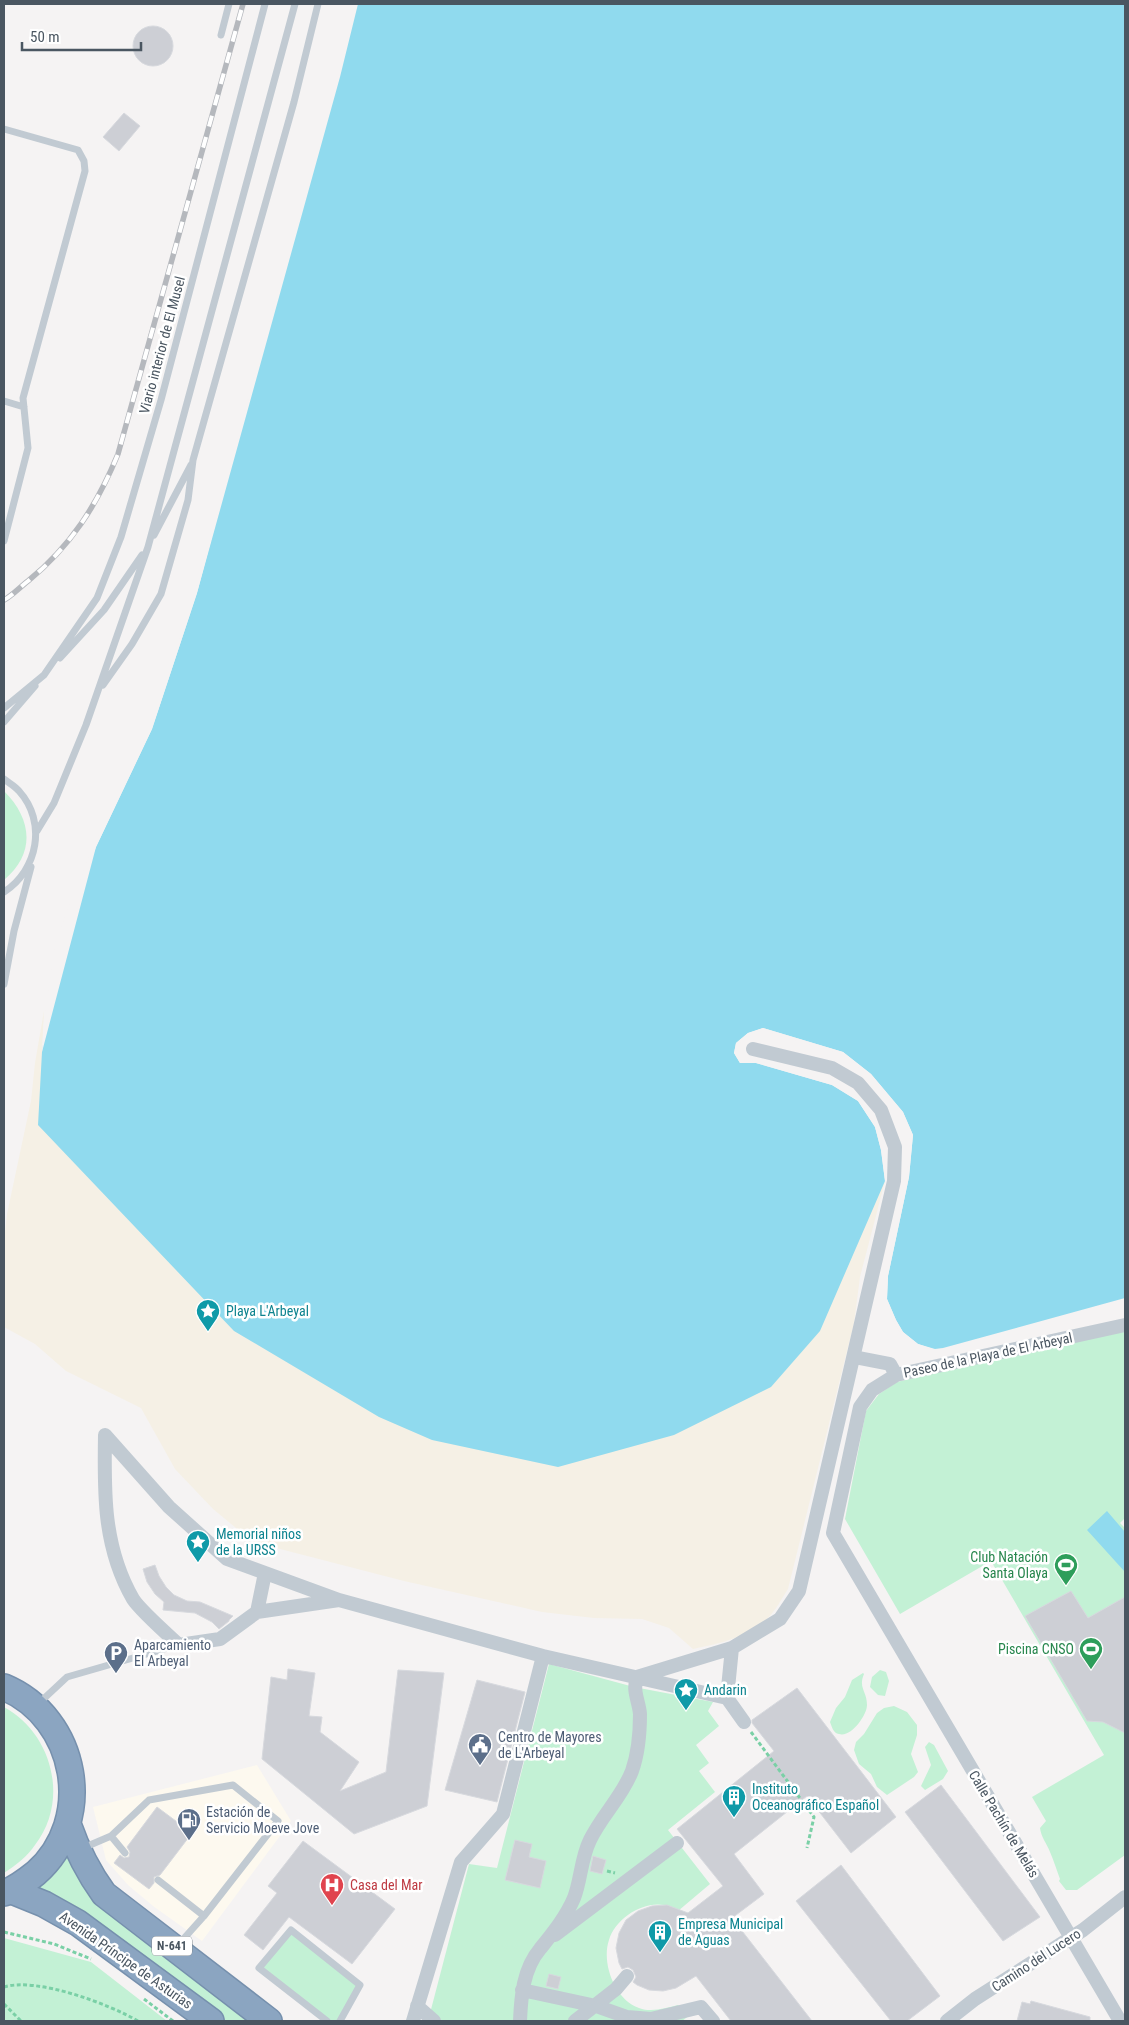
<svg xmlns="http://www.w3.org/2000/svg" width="1129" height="2025" viewBox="0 0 1129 2025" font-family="'Roboto Condensed',sans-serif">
	<rect width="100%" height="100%" fill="#f5f3f3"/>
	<path fill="#fdf9ef" d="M 257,1765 L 291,1821 L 202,1941 L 153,1906 L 128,1885 L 106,1860 L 93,1807 Z"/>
	<path fill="#c3f1d5" d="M 4,791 C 32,819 36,853 4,880 Z
		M 1125,1329 L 1125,1518 L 1120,1523 L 1125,1528 L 1125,1855 L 1077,1890 L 1066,1890 L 1059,1881 L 1060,1879 C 1057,1871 1054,1861 1050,1852 C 1047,1844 1041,1837 1040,1828 L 1046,1821 L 1032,1797 L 1104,1755 L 991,1561 L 900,1614 L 845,1519 L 866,1411 L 879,1394 L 897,1382 Z
		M 549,1664 L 634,1687 L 713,1702 L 708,1711 L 719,1726 L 696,1745 L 709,1763 L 699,1771 L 715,1792 L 668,1830 L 710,1884 L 678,1911 C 674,1909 669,1906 664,1905 C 642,1901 615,1919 609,1940 C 601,1963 615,2000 639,2008 C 652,2013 665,2008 678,2005 L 690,2015 L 682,2021 L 428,2021 L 469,1864 L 497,1868 Z
		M 880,1670 L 886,1672 L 889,1681 L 885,1696 L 878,1695 L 870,1687 L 872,1677 Z
		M 863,1673 L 864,1674 C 858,1688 867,1691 867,1705 C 867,1715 851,1738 839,1734 C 833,1733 832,1727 830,1722 L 836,1708 L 845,1697 L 852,1680 Z
		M 894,1706 L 907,1712 L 917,1725 L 917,1735 L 911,1754 L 918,1772 L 914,1777 L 887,1795 L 877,1787 L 871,1774 L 859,1764 L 854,1750 L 856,1742 L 864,1734 L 877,1713 L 884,1708 Z
		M 4,1707 C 52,1733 70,1800 35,1845 C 27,1857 16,1865 4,1873 Z
		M 929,1742 L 934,1745 L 948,1771 L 943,1779 L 925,1790 L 921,1786 L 931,1765 L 925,1747 Z
		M 68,1824 L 89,1873 L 269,2021 L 211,2021 L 44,1904 L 29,1879 Z
		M 291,1930 L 360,1985 L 340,2021 L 327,2021 L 259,1968 Z
		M 4,1938 L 91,1962 L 167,2021 L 4,2021 Z"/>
	<path fill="#f5f0e5" d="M 44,1011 L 42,1050 L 858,1225 L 885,1181 L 860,1277 L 854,1323 L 788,1589 C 782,1598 776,1610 768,1618 C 748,1637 719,1644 693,1649 L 669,1628 L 642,1619 L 594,1618 L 542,1612 L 404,1581 L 253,1542 L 213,1509 L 175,1469 L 141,1408 L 66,1371 L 35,1344 L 4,1327 L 4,1241 L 7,1214 L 31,1101 L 35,1063 Z"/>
	<path fill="#90daee" d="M 358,4 L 1125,4 L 1125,1298 L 943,1348 L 935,1349 L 918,1344 L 903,1332 L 896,1320 L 887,1299 L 888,1276 L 909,1177 L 913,1135 L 903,1112 L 871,1074 L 843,1052 L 763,1028 L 748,1033 L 736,1043 L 734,1053 L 740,1063 L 756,1063 L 832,1085 L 858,1101 L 875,1127 L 881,1150 L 885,1181 L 820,1331 L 771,1387 L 674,1435 L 558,1467 L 432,1440 L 379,1417 L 234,1331 L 38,1125 L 42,1052 L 58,940 L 96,847 L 152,729 L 197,593 L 340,77 Z
		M 1107,1511 L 1125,1532 L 1125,1572 L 1087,1530 Z"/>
	<path fill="#f5f3f3" d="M 287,255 L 197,593 L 152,729 L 96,847 L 42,1052 L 44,1021 L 56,939 L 94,845 L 150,728 L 195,592 Z
		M 763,1028 L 843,1052 L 871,1074 L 903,1112 L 913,1135 L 909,1177 L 888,1276 L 887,1299 L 896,1320 L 903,1332 L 918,1344 L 939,1351 L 917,1346 L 901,1334 L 893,1321 L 885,1299 L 885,1276 L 907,1177 L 910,1136 L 901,1113 L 870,1076 L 842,1054 L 763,1031 L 749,1035 L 738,1044 L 736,1052 L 741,1061 L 756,1060 L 833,1082 L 859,1099 L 877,1127 L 883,1149 L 887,1181 L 885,1181 L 881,1150 L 875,1127 L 858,1101 L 832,1085 L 756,1063 L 740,1063 L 734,1053 L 736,1043 L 748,1033 Z"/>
	<path fill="#cdcfd5" stroke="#d7d9de" d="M133 46a20 20 0 1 1 40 0a20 20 0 1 1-40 0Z
		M 124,113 L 140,126 L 119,151 L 103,137 Z
		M 155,1565 L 159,1576 L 166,1587 L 174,1595 L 187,1601 L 200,1602 L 233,1616 L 229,1620 L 229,1621 L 219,1629 L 212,1622 L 195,1613 L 163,1610 L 164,1602 L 155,1594 L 147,1582 L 143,1569 Z
		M 1071,1591 L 1088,1618 L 1125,1597 L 1125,1733 L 1103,1722 L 1087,1721 L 1025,1616 Z
		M 288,1669 L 315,1673 L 309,1716 L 322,1717 L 320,1732 L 359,1762 L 340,1791 L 386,1772 L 398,1670 L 444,1673 L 427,1806 L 354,1834 L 262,1759 L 271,1677 L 287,1680 Z
		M 477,1680 L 525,1692 L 497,1802 L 445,1790 Z
		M 797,1688 L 896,1817 L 851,1853 L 807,1796 L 734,1854 L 764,1894 L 732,1918 L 812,2021 L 731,2021 L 696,1976 L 676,1988 L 663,1991 L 649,1990 L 637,1985 L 633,1982 L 636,1977 L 633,1970 L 628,1967 L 622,1969 L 619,1963 L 616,1948 L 619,1933 L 626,1920 L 638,1911 L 652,1906 L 667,1905 L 688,1913 L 723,1886 L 677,1829 L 774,1751 L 752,1723 L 752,1720 Z
		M 941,1785 L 1040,1917 L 1003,1941 L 905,1812 Z
		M 157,1807 L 192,1833 L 160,1875 L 154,1877 L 154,1883 L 149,1889 L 114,1863 L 120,1855 L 124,1858 L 129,1857 L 130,1852 L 127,1847 Z
		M 515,1840 L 532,1844 L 529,1857 L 546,1861 L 540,1888 L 505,1880 Z
		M 303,1841 L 395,1909 L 352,1964 L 289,1917 L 263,1950 L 244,1935 L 277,1893 L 268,1886 Z
		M 593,1856 L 606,1860 L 602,1874 L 590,1871 Z
		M 841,1865 L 940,1996 L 907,2021 L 891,2021 L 796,1901 Z
		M 549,1974 L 561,1977 L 558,1989 L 546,1986 Z
		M 1031,2001 L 1090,2017 L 1090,2021 L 1017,2021 L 1022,2002 L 1030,2004 Z"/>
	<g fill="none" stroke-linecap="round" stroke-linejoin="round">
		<g stroke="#7690ad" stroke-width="28">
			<path id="highway" d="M 4,1687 C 78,1718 96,1820 36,1873 C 26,1881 16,1889 4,1893
				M 68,1824 C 77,1850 88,1872 104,1894 L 269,2021
				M 12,1891 L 44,1904 L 78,1923 L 211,2021"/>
		</g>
		<path stroke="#7ad0a6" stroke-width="3" stroke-dasharray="4 2.5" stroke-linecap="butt" d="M 751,1732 L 814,1817 L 807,1848
			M 607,1871 L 615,1873
			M 4,1932 L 54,1944 L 91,1959
			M 4,1987 C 37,1977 109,2004 138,2021
			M 144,1999 L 173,2021
			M 4,2004 L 21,2021"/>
		<path stroke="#c1cad2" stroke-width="7" d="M 221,35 L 229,4
			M 4,129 L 78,150 L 84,161 L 85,171 L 23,398 L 28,448 L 4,541
			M 4,401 L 24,407
			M 154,535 L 191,465
			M 60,658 L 104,610 L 142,555
			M 103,685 L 132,644 L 161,594 L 188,500 L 193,460 L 294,102 L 318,4
			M 4,708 L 44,675 L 97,598 L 121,537 L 161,400 L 265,4
			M 4,722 L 35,686
			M 4,779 C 9,783 15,786 19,791 C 47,822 38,870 4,892
			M 37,831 L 54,803 L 86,725 L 148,547 L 295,4
			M 4,984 L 14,931 L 31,867
			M 37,1705 L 67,1677 L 178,1645
			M 111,1836 L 125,1853
			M 83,1848 L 111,1836 L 149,1800 L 233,1785 L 278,1821 L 204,1916 L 178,1945
			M 158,1880 L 204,1916
			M 327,2021 L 259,1968 L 291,1930 L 360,1985 L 340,2021"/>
		<path stroke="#c1cad2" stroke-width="14" d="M 854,1357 L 890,1364 L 896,1375
			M 339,1600 L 227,1559 L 169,1507 L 105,1435 C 104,1492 103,1547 133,1599 C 140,1610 167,1634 179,1645 L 220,1639 L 257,1612 L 339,1600 L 543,1656 L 727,1698 L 732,1648 L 780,1619 L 799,1591 L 894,1181 L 895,1147 L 881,1110 L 858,1083 L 832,1068 L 753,1049
			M 257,1612 L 265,1573
			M 727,1698 L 744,1722
			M 555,1935 L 677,1843
			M 522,1990 L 596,2006 L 627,2017 L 651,2019 L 701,2007 L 713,2021
			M 417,2006 L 434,2021
			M 413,2021 L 461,1862 L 503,1814 L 543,1656
			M 520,2021 C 521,1997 523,1969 540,1949 C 552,1934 566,1917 574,1898 C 581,1880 581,1858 590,1840 C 602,1815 622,1797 632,1771 C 638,1754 640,1732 640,1714 C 639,1701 632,1691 637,1677 L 732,1648
			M 575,2021 L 616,1989 L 627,1976
			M 947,2021 L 975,1999 L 1083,1930 L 1125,1897
			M 1120,2021 L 833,1533 L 860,1407 L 872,1390 L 896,1375 L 1125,1325"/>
		<use href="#highway" stroke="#8ba5c1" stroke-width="25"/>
		<g stroke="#b5b8bd" stroke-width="5.5">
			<path id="rail" d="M 4,600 C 13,595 20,587 28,581 C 71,546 97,505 118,454 L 243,4"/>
		</g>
		<use href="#rail" stroke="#fff" stroke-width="4" stroke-dasharray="11" stroke-linecap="butt"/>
	</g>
	<defs>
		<g id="sight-pin" transform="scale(1.25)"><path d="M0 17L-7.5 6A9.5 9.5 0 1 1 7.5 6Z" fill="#0f9aa8" stroke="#fff"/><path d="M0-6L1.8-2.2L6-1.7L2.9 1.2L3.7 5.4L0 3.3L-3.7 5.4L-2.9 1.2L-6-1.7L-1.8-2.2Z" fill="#fff"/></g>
		<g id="stadium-pin" transform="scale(1.25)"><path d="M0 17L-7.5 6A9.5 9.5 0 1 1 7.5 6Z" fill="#2e9e5b" stroke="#fff"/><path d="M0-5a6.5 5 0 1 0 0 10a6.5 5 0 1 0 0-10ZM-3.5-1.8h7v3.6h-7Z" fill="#fff"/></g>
		<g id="parking-pin" transform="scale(1.25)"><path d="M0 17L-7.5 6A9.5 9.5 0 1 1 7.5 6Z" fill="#5c6f8a" stroke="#fff"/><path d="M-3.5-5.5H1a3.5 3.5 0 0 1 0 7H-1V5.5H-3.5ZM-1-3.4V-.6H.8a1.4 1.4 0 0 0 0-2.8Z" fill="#fff"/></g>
		<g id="civic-pin" transform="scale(1.25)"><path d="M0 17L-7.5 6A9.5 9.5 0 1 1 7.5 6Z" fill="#5c6f8a" stroke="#fff"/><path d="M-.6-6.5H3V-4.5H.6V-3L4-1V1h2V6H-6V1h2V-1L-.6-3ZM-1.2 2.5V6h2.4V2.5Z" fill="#fff"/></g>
		<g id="building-pin" transform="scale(1.25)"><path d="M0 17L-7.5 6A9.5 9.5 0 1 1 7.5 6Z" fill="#0f9aa8" stroke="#fff"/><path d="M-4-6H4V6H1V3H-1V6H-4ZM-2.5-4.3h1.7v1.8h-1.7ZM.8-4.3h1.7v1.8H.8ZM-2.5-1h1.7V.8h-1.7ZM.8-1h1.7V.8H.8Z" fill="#fff"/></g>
		<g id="fuel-pin" transform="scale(1.25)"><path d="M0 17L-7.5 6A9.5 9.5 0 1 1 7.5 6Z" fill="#5c6f8a" stroke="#fff"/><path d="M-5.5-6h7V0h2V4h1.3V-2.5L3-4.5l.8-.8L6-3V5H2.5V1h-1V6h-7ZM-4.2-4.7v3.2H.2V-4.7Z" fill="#fff"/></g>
		<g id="hospital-pin" transform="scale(1.25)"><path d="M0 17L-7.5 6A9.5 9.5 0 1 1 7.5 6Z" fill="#e0444e" stroke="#fff"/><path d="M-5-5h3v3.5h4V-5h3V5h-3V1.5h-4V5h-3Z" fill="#fff"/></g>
	</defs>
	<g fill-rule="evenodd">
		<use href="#sight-pin" x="208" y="1311"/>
		<use href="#sight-pin" x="198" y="1542"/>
		<use href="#stadium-pin" x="1066" y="1565"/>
		<use href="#stadium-pin" x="1091" y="1649"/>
		<use href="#parking-pin" x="116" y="1653"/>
		<use href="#sight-pin" x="686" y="1690"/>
		<use href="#civic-pin" x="480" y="1745"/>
		<use href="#building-pin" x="734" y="1797"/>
		<use href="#fuel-pin" x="189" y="1820"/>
		<use href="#hospital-pin" x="332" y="1885"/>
		<use href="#building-pin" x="660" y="1932"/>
	</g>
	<g text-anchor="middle" stroke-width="5" stroke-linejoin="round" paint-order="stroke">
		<rect fill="#fff" stroke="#808990" stroke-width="1" x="152" y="1936.5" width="40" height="19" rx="4"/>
		<g font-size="12" font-weight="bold" fill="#4a5661">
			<text x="172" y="1950">N-641</text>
		</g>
		<g font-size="14" fill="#4a5661" stroke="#fff">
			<text transform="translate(162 345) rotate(-75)" y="5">Viario interior de El Musel</text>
			<text transform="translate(988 1355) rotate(-12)" y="5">Paseo de la Playa de El Arbeyal</text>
			<text transform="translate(1004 1824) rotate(59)" y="5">Calle Pachín de Melás</text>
			<text transform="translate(126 1960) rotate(35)" y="5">Avenida Príncipe de Asturias</text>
			<text transform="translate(1036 1960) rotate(-33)" y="5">Camino del Lucero</text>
		</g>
		<g font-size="14" fill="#0d838f" stroke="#fff" text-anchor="start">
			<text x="226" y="1316">Playa L'Arbeyal</text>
			<text x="216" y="1539">Memorial niños<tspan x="216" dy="16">de la URSS</tspan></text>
			<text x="704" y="1695">Andarin</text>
			<text x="752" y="1794">Instituto<tspan x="752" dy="16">Oceanográfico Español</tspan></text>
			<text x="678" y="1929">Empresa Municipal<tspan x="678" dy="16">de Aguas</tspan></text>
		</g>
		<g font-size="14" fill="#27864d" stroke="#fff" text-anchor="end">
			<text x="1048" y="1562">Club Natación<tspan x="1048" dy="16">Santa Olaya</tspan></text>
			<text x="1074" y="1654">Piscina CNSO</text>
		</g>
		<g font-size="14" fill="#4e5e75" stroke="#fff" text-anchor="start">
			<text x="134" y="1650">Aparcamiento<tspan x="134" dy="16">El Arbeyal</tspan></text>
			<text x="498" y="1742">Centro de Mayores<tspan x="498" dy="16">de L'Arbeyal</tspan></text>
			<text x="206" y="1817">Estación de<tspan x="206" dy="16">Servicio Moeve Jove</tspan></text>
		</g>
		<g font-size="14" fill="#be3a42" stroke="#fff" text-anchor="start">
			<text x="350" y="1890">Casa del Mar</text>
		</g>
	</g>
	<rect width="1129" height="2025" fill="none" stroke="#4a5661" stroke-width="10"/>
	<path d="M22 42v8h119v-8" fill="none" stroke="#4a5661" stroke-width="2.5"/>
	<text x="30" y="42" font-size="15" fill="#4a5661" stroke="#ffffff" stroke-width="4" paint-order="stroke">50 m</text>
</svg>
